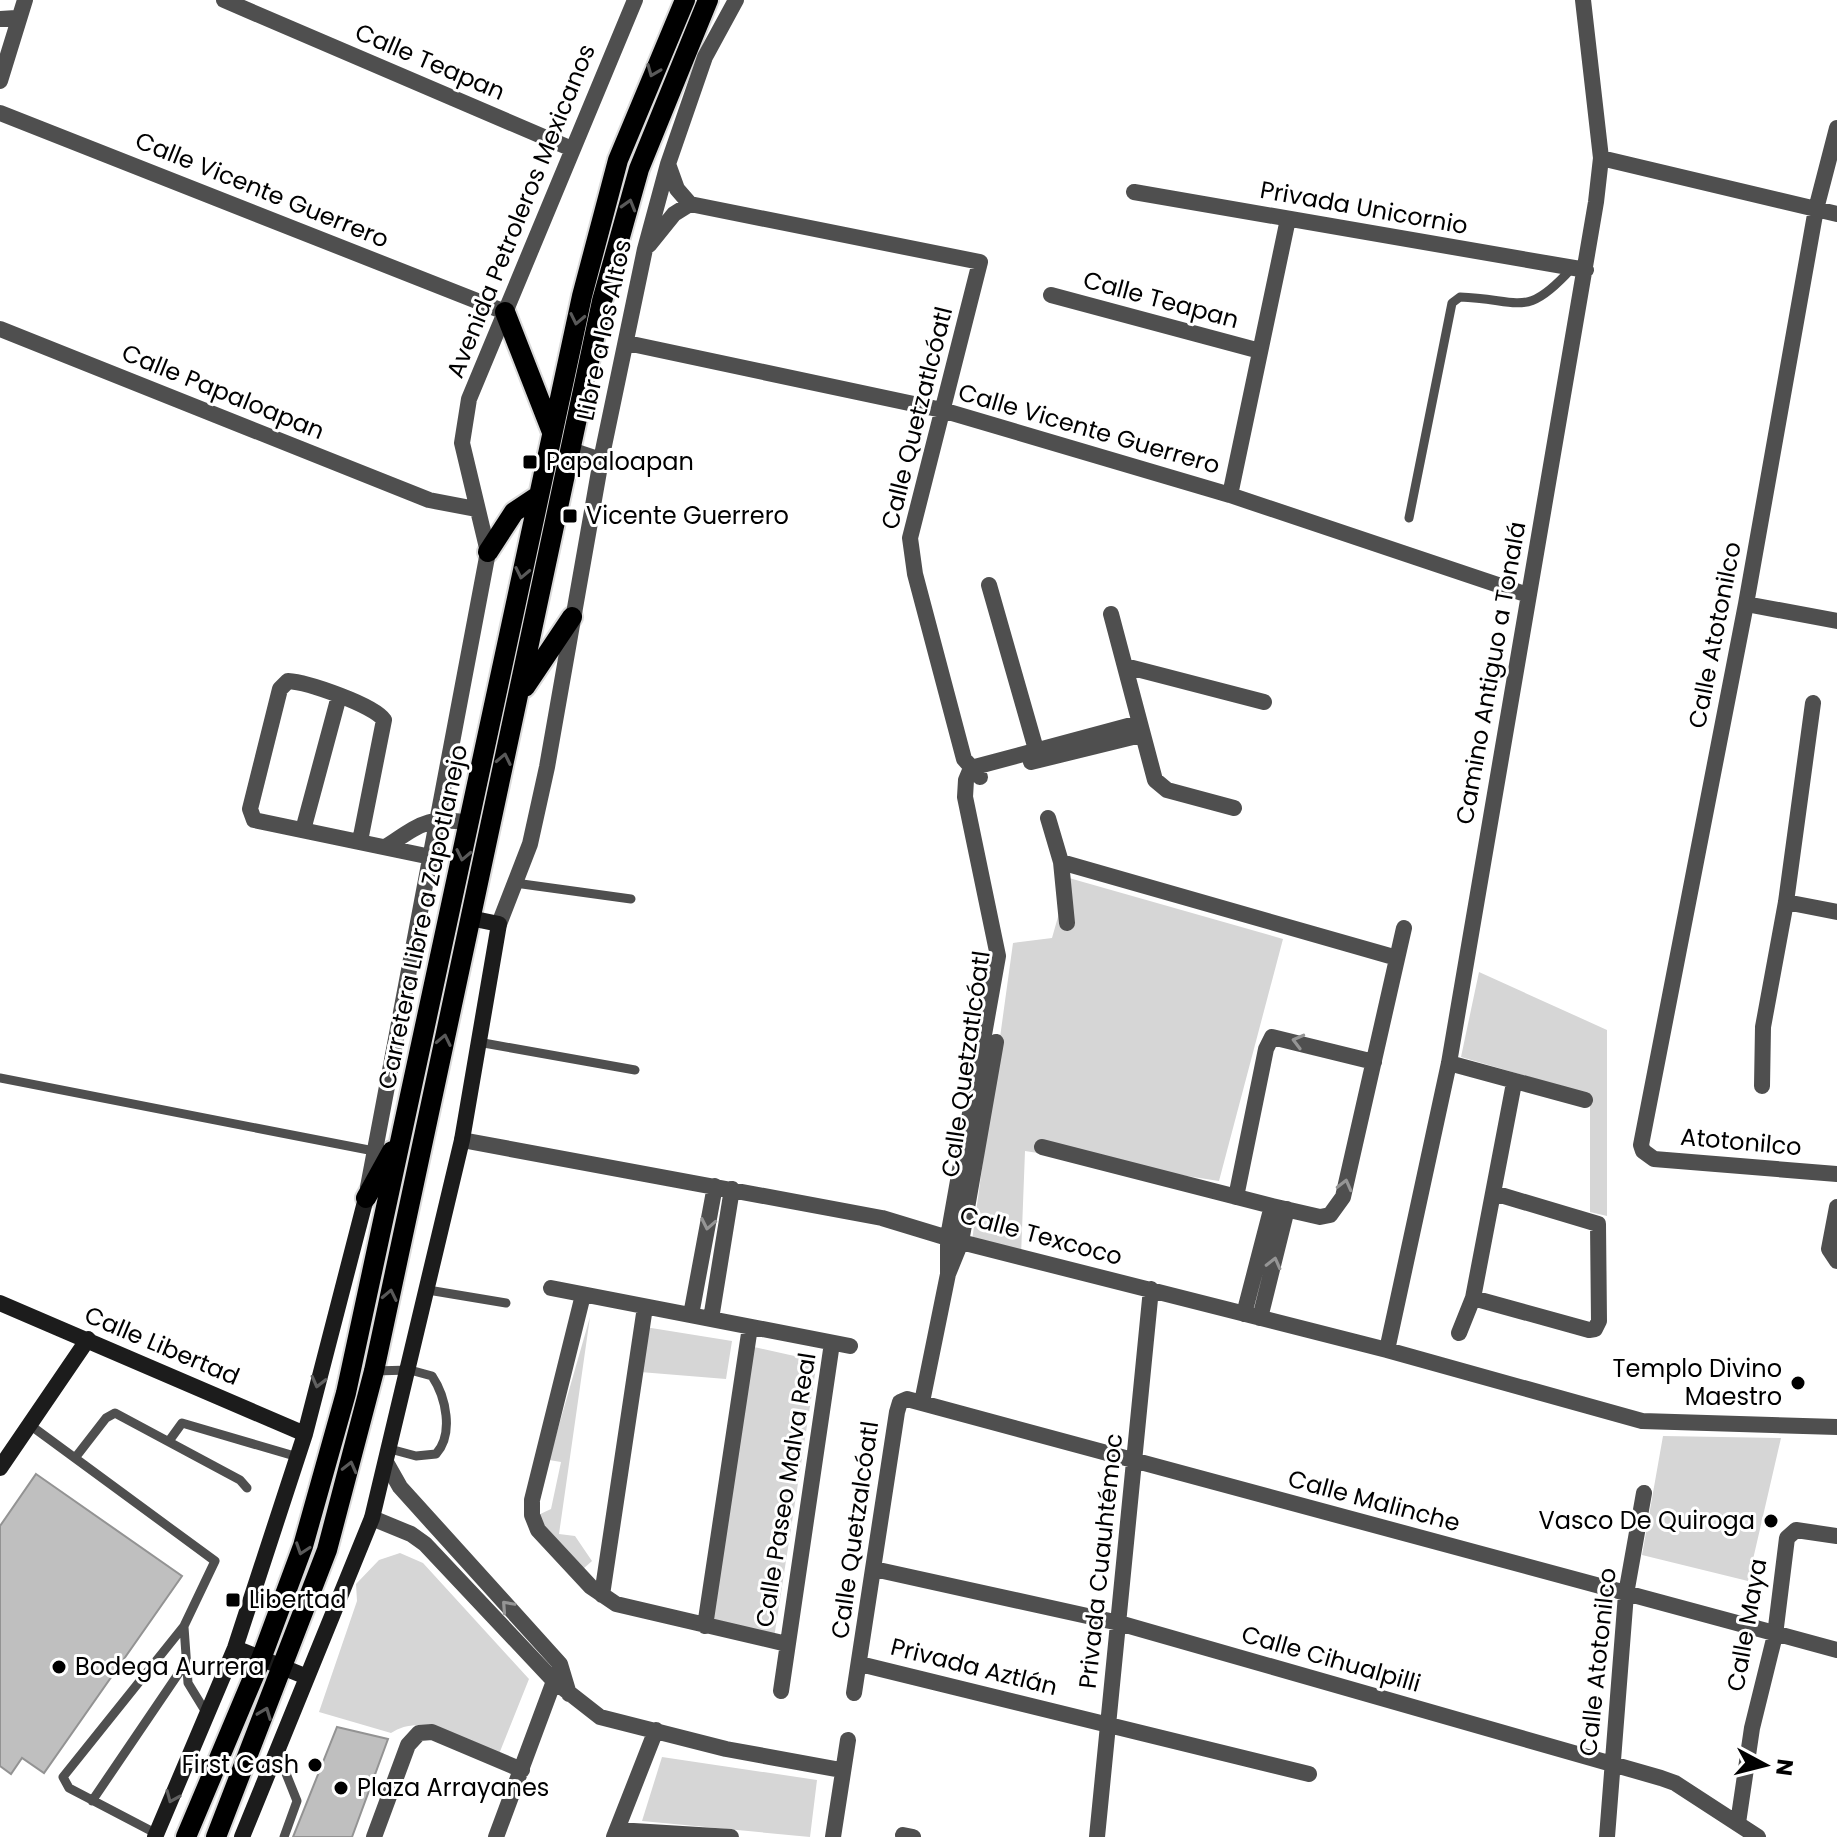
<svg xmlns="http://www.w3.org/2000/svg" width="1837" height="1837" viewBox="0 0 1837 1837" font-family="Poppins,sans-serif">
	<rect width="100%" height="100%" fill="#fff"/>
	<path fill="#d6d6d6" d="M 1069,878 L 1283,939 L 1219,1181 L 1025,1151 L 1021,1256 L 972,1241 L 1013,943 L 1052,938 Z
		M 1479,972 L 1607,1030 L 1607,1216 L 1590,1212 L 1590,1102 L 1581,1092 L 1461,1057 Z
		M 590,1317 L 559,1534 L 575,1536 L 592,1561 L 583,1569 L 536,1516 L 551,1509 L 561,1462 L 549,1460 Z
		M 645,1327 L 732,1341 L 726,1379 L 640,1372 Z
		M 754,1347 L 817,1361 L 774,1638 L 709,1623 Z
		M 1663,1436 L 1781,1438 L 1748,1581 L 1642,1555 Z
		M 400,1553 L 423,1563 L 529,1679 L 499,1754 C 467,1741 423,1711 391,1733 L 319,1712 L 357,1601 L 356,1584 L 379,1560 Z
		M 662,1757 L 817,1780 L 810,1837 L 642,1821 Z"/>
	<path fill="#bfbfbf" stroke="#939393" stroke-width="2" d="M 36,1474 L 182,1576 L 44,1773 L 22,1758 L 11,1774 L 0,1766 L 0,1526 Z
		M 337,1727 L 388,1739 L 352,1837 L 293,1837 Z"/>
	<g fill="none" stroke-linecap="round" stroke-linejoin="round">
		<g stroke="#dbdbdb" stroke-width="24">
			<path id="primary" d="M 505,312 L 552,432
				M 488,552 L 514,512 L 538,496
				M 525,687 L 572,617
				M 366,1198 L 392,1151
				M 186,1837 L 261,1659 L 303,1546 L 346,1393 L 582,296 L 618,160 L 685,0
				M 216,1837 L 327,1550 L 374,1371 L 602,301 L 639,169 L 708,0"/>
		</g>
		<path stroke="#4f4f4f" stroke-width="9" d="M 1409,518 L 1452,303 L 1460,297 C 1521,299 1525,320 1572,268
			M 515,883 L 631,899
			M 478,1042 L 635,1070
			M 0,1078 L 374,1151
			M 428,1290 L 506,1303
			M 374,1371 L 410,1370 L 432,1376 C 446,1397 454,1434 436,1454 L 416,1456 L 390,1449
			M 30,1425 L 215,1561 L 184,1626 L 63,1777 L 69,1788 L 157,1834
			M 169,1441 L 182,1423 L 298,1457
			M 75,1458 L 106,1418 L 115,1413 L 240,1480 L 247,1488
			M 184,1627 L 188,1683 L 207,1714
			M 277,1751 L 297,1801 L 284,1837
			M 92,1801 L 185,1664"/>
		<path stroke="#4f4f4f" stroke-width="16" d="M 224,0 L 572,149
			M 0,19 L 16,18
			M 0,81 L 25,0
			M 0,113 L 505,312
			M 1837,128 L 1816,209 L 1746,604 L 1641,1145 L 1643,1151 L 1654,1159 L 1837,1174
			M 1601,158 L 1837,214
			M 668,164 L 677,189 L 690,204 L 980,262 L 910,538 L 915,574 L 964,759 L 980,777
			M 1134,192 L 1586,270
			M 649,245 L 674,214 L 690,204
			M 1051,295 L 1260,351
			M 0,329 L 429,500 L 476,509
			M 627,343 L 942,410 L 1230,495 L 1528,595
			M 571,450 L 601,460
			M 1230,495 L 1288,219
			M 989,585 L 1039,760
			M 1746,604 L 1837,621
			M 1111,614 L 1155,780 L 1167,790 L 1234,808
			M 1125,666 L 1264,702
			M 1031,762 L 1141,735
			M 1048,818 L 1061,862 L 1067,923
			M 303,830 L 339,696
			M 360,841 L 384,720 C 374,705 307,682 288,681 L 280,689 L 250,809 L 254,820 L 431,857
			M 387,846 C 422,823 428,816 470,823
			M 1061,862 L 1397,958
			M 1786,902 L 1837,912
			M 499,924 L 530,844 L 547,767 L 601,460 L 645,249 L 668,164 L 705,57 L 736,0
			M 1449,1063 L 1585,1100
			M 1762,1086 L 1763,1027 L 1786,902 L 1813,703
			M 462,1140 L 882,1218 L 961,1242 L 1387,1350 L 1642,1421 L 1837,1427
			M 1042,1147 L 1272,1206 L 1320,1217 L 1330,1215 L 1343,1197 L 1404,928
			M 368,1187 L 488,552 L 462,443 L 469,399 L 635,0
			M 1236,1197 L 1266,1049 L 1272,1037 L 1374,1062
			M 1837,1207 L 1829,1249 L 1837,1261
			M 948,1274 L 948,1237 L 998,956 L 965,797 L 966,780 L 971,768 L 1139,723
			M 551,1288 L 850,1346
			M 583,1295 L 532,1500 L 532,1515 L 538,1530 L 591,1587 L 616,1604 L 787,1644
			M 1473,1298 L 1589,1330 L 1595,1329 L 1599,1321 L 1598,1224 L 1494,1193
			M 1244,1314 L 1272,1206
			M 691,1315 L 715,1186
			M 1260,1318 L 1287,1209
			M 711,1319 L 732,1189
			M 1459,1333 L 1473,1298 L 1514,1083
			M 1387,1350 L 1449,1063 L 1596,202 L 1601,158 L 1583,0
			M 922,1402 L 948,1274 L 961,1242 L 996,1042
			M 387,1464 L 400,1487 L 560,1664 L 569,1694
			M 372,1518 L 411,1534 L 425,1544 L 554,1681 L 600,1717 L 726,1749 L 841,1770
			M 874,1569 L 1119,1623 L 1661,1778 L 1675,1783 L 1758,1837
			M 602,1595 L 645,1307
			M 705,1626 L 750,1327
			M 860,1664 L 1309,1774
			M 781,1691 L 832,1343
			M 854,1693 L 897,1412 L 900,1402 L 907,1399 L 1837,1650
			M 1738,1823 L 1752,1728 L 1775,1635 L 1787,1538 L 1796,1530 L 1837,1536
			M 617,1830 L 731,1837
			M 903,1835 L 913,1837
			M 374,1837 L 408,1745 L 419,1733 L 432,1732 L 522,1770
			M 496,1837 L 557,1673
			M 614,1837 L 656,1730
			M 833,1837 L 848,1740
			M 1097,1837 L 1151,1289
			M 1607,1837 L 1626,1594 L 1644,1493"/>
		<path stroke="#1c1c1c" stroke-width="16" d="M 0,1303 L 305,1434
			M 0,1468 L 88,1339
			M 235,1648 L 307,1677
			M 155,1837 L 235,1648 L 305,1434 L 366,1198
			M 242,1837 L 372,1518 L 462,1140 L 499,924 L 470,918"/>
		<use href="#primary" stroke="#000" stroke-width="20"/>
	</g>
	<defs><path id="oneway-chevron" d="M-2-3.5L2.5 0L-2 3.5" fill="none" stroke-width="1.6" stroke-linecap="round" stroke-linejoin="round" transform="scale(2)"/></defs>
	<g stroke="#595959">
		<use href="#oneway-chevron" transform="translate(653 71) rotate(112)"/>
		<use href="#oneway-chevron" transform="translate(629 205) rotate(-74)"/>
		<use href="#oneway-chevron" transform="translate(577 319) rotate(102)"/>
		<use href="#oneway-chevron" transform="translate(522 573) rotate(102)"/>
		<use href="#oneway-chevron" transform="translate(504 759) rotate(-78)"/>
		<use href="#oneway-chevron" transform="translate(463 855) rotate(102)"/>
		<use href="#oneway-chevron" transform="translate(444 1040) rotate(-78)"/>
		<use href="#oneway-chevron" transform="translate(390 1295) rotate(-78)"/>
		<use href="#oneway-chevron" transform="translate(350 1467) rotate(-76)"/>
		<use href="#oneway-chevron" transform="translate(302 1549) rotate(109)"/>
		<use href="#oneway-chevron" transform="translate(265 1713) rotate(-69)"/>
	</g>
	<g stroke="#959595">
		<use href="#oneway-chevron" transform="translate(1298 1041) rotate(-165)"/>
		<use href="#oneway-chevron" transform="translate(1345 1185) rotate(-76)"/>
		<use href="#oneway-chevron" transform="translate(708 1224) rotate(101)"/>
		<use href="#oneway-chevron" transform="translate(1274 1263) rotate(-76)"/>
		<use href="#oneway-chevron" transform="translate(507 1606) rotate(-132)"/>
	</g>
	<g stroke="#606060">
		<use href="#oneway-chevron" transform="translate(318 1382) rotate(104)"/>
		<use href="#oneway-chevron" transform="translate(172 1797) rotate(113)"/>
	</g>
	<g fill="#000" stroke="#fff" stroke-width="3">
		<rect x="522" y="454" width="16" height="16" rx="4"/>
		<rect x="562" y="508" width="16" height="16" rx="4"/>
		<circle cx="1798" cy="1383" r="8"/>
		<circle cx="1771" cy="1521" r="8"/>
		<rect x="225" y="1592" width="16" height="16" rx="4"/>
		<circle cx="59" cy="1667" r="8"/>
		<circle cx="315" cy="1765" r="8"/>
		<circle cx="341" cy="1788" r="8"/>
	</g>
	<g text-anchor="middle" stroke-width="6" stroke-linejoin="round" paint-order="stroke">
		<g font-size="24" fill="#000" stroke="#fff">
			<text transform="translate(430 62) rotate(23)" y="8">Calle Teapan</text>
			<text transform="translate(262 190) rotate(22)" y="8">Calle Vicente Guerrero</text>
			<text transform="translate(1364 208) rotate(10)" y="8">Privada Unicornio</text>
			<text transform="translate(521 211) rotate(-68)" y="8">Avenida Petroleros Mexicanos</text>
			<text transform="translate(1161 300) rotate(15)" y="8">Calle Teapan</text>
			<text transform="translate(604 330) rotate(-78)" y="8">Libre a los Altos</text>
			<text transform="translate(223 392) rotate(22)" y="8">Calle Papaloapan</text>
			<text transform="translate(917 418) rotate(-76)" y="8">Calle Quetzatlcóatl</text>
			<text transform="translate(1089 429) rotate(16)" y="8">Calle Vicente Guerrero</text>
			<text transform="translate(1715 635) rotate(-79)" y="8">Calle Atotonilco</text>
			<text transform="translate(1491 673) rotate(-80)" y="8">Camino Antiguo a Tonalá</text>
			<text transform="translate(423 917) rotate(-78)" y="8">Carretera Libre a Zapotlanejo</text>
			<text transform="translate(966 1064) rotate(-82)" y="8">Calle Quetzatlcóatl</text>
			<text transform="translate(1741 1142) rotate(5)" y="8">Atotonilco</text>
			<text transform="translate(1041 1236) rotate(15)" y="8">Calle Texcoco</text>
			<text transform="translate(162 1346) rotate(23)" y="8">Calle Libertad</text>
			<text transform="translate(786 1490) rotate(-81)" y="8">Calle Paseo Malva Real</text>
			<text transform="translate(1374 1501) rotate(15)" y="8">Calle Malinche</text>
			<text transform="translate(855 1530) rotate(-82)" y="8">Calle Quetzalcóatl</text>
			<text transform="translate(1101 1561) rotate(-84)" y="8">Privada Cuauhtémoc</text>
			<text transform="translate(1747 1625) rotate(-80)" y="8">Calle Maya</text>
			<text transform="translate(1331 1659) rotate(16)" y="8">Calle Cihualpilli</text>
			<text transform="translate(1598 1662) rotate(-84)" y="8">Calle Atotonilco</text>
			<text transform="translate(974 1667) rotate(14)" y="8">Privada Aztlán</text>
		</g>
		<g font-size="24" fill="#000" stroke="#fff" text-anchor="start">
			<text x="546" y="470">Papaloapan</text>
			<text x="586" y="524">Vicente Guerrero</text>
			<text x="1782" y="1377" text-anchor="end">Templo Divino<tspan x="1782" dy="28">Maestro</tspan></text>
			<text x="1755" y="1529" text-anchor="end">Vasco De Quiroga</text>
			<text x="249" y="1608">Libertad</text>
			<text x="75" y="1675">Bodega Aurrera</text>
			<text x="299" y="1773" text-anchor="end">First Cash</text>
			<text x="357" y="1796">Plaza Arrayanes</text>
		</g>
	</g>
	<g transform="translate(1765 1765) rotate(97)" stroke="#ffffff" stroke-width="6" paint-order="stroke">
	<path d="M0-6L14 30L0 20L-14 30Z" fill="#000000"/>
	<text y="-12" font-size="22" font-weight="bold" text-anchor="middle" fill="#000000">N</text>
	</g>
</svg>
